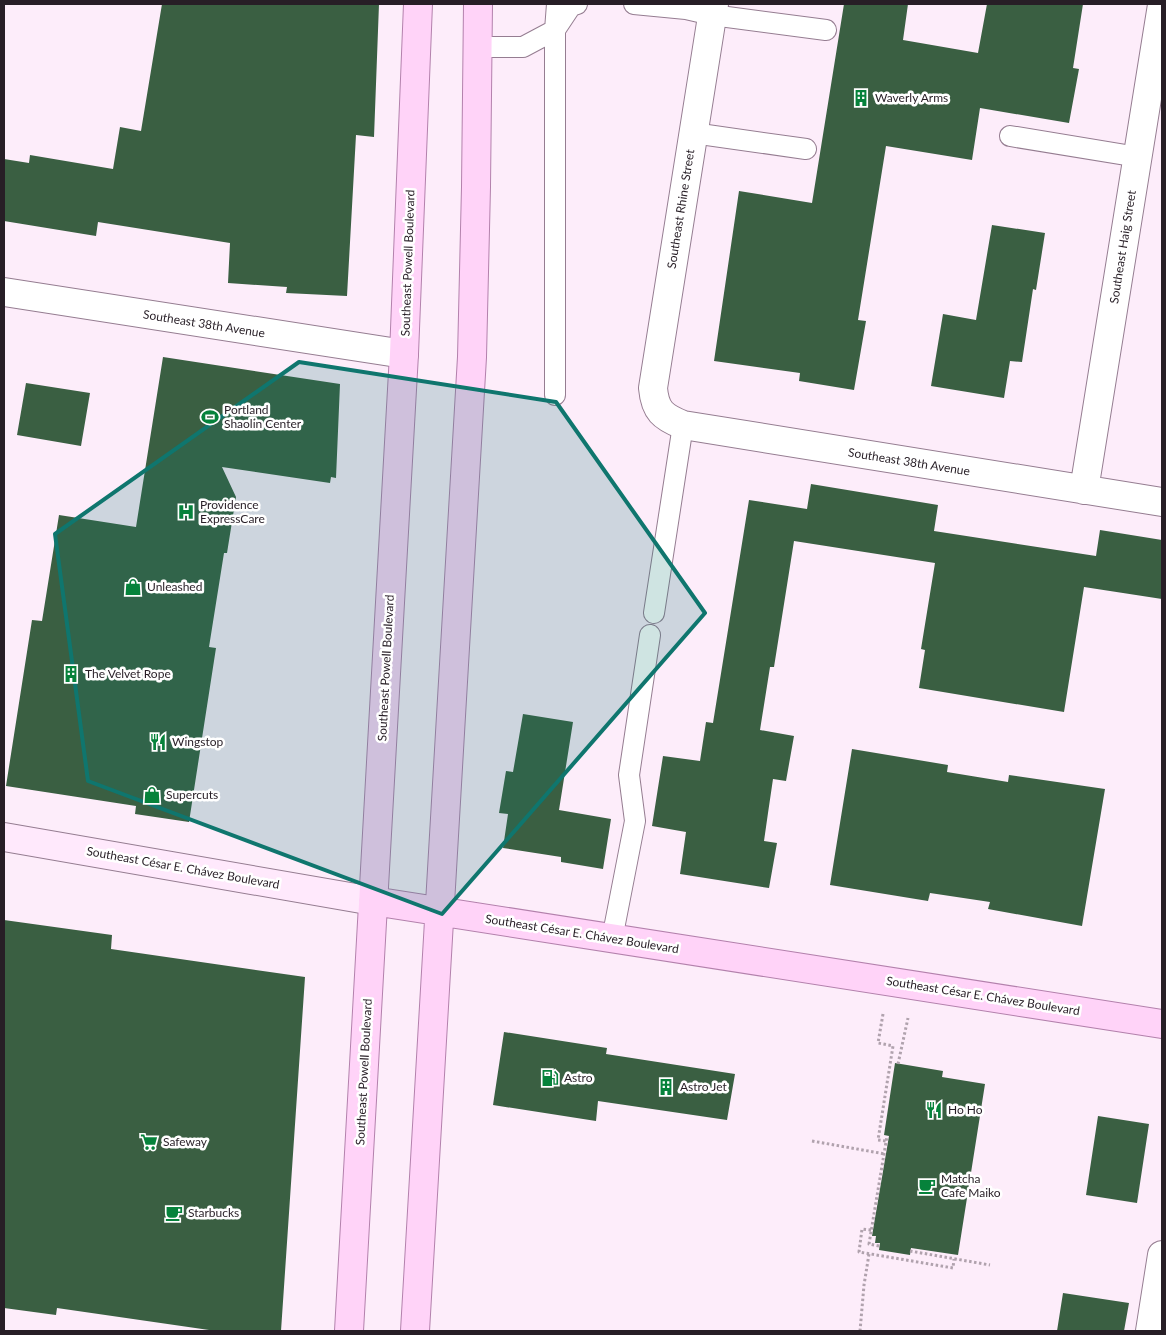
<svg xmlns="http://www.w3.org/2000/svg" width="1166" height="1335" viewBox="0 0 1166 1335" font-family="Lato,sans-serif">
	<rect width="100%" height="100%" fill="#fdedfa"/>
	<path fill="#3a5f42" d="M 162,4 L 379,4 L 374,137 L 356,135 L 347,296 L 286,293 L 287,287 L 228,283 L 230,243 L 98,222 L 96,236 L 4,221 L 4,159 L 29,163 L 30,155 L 113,169 L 120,127 L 141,131 Z
		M 844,4 L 908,4 L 903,40 L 978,53 L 987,4 L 1083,4 L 1073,68 L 1079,69 L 1069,123 L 980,108 L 972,160 L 886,146 L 858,320 L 866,321 L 854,390 L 799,381 L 800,373 L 714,361 L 739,191 L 812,203 Z
		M 992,225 L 1045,233 L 1036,290 L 1033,289 L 1022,362 L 1010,361 L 1004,398 L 931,386 L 943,314 L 976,320 Z
		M 163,357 L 340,384 L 336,478 L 331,477 L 330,483 L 222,467 L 236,497 L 227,553 L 224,553 L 209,647 L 216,648 L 189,822 L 135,814 L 136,806 L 6,786 L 32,620 L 42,621 L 59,515 L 136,527 Z
		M 26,383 L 90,393 L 81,446 L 17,435 Z
		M 811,484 L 938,505 L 934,531 L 1096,556 L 1100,530 L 1162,540 L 1162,599 L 1084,587 L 1064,712 L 919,688 L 925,650 L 921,649 L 935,563 L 794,541 L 774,667 L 770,667 L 760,730 L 794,736 L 786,781 L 773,779 L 768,813 L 764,841 L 777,843 L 769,888 L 680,874 L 686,832 L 652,826 L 663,756 L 700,761 L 706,722 L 713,723 L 749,500 L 807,509 Z
		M 523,714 L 573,722 L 559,810 L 611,819 L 603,869 L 561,862 L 561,857 L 503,848 L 508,814 L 499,813 L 506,771 L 513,772 Z
		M 852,749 L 948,765 L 947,772 L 1008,782 L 1009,775 L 1105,789 L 1082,926 L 988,909 L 990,902 L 930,893 L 928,901 L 830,885 Z
		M 4,920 L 112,935 L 111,949 L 305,977 L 281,1331 L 216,1331 L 57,1308 L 56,1315 L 4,1308 Z
		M 504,1032 L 607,1048 L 606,1054 L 735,1074 L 727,1120 L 598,1101 L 596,1121 L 493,1105 Z
		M 895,1063 L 943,1071 L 942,1077 L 985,1084 L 958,1255 L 911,1248 L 910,1255 L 879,1250 L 880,1243 L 875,1243 L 876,1236 L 872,1236 L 889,1136 L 884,1135 Z
		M 1098,1116 L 1149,1124 L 1137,1203 L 1086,1195 Z
		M 1063,1293 L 1129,1303 L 1124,1331 L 1057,1331 Z"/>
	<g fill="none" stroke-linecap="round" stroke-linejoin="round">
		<g stroke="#957d91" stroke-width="22">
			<path id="service" d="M 634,4 L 686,9 L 712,15 L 826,30
				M 477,47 L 523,47 L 555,30 L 571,6 L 577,4
				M 693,133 L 806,149
				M 1010,136 L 1138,157
				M 555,395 L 555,30 L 557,4
				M 654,613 L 683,425
				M 612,939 L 635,821 L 629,775 L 650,635"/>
		</g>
		<g stroke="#957d91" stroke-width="30">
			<path id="minor" d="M 714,4 L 653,388 C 655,411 663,417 683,425 L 1162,502
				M 4,292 L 404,354
				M 1084,490 L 1162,5
				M 1150,1331 L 1162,1255"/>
		</g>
		<g stroke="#957d91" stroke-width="30">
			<path id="secondary" d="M 4,837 L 373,901"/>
		</g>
		<g stroke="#b381ac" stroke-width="30">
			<path id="primary" d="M 373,901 L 1162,1024
				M 349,1331 L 404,354 L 418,4
				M 415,1331 L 472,357 L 476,187 L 478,4"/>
		</g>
		<path stroke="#b0a2ad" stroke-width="3" stroke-dasharray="2.5 2.5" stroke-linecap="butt" d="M 883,1014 L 878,1043 L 893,1046 L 878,1140 L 886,1141
			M 898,1064 L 908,1018
			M 812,1141 L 885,1154
			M 871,1230 L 862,1229 L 859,1252 L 953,1268 L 954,1259
			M 879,1246 L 869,1244 L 887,1136
			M 910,1251 L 990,1265
			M 860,1331 L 864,1285 L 869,1254"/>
		<use href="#service" stroke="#fff" stroke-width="20"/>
		<use href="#minor" stroke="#fff" stroke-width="28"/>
		<use href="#secondary" stroke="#ffe9fc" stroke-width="28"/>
		<use href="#primary" stroke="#ffd3f8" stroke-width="28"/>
	</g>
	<path fill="#0f766e" fill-opacity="0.2" stroke="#0f766e" stroke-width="4" stroke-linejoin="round" d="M 299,362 L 556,402 L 705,613 L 442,914 L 88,781 L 55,534 Z"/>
	<defs>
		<g id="building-bare" transform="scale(1.35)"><path d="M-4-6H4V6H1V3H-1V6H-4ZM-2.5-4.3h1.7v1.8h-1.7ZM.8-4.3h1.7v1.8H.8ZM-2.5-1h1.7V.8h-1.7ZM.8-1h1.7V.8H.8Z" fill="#06823b" stroke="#fff" stroke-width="2.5" paint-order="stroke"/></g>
		<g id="stadium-bare" transform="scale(1.35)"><path d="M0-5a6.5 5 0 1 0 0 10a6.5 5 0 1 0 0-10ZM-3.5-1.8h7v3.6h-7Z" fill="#06823b" stroke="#fff" stroke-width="2.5" paint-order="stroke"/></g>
		<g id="hospital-bare" transform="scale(1.35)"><path d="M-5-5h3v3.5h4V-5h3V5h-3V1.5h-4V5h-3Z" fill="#06823b" stroke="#fff" stroke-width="2.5" paint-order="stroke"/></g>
		<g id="shop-bare" transform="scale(1.35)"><path d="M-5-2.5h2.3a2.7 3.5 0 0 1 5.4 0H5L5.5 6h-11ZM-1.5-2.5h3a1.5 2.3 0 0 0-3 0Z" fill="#06823b" stroke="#fff" stroke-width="2.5" paint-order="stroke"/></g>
		<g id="restaurant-bare" transform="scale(1.35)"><path d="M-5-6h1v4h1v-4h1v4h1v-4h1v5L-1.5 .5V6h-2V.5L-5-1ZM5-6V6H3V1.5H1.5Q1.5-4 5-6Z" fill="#06823b" stroke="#fff" stroke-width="2.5" paint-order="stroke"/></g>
		<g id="fuel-bare" transform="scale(1.35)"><path d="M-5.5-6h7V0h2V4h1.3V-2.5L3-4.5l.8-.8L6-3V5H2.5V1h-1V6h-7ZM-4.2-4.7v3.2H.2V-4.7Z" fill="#06823b" stroke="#fff" stroke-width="2.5" paint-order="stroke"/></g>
		<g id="supermarket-bare" transform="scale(1.35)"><path d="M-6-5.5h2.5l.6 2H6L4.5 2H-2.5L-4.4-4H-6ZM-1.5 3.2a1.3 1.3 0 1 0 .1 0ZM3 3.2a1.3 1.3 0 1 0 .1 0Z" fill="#06823b" stroke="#fff" stroke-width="2.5" paint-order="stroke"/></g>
		<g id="cafe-bare" transform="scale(1.35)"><path d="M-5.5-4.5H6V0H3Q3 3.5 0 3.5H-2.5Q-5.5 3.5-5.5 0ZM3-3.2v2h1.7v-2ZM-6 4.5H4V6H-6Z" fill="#06823b" stroke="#fff" stroke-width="2.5" paint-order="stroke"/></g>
	</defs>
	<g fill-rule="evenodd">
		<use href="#building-bare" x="861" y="98"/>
		<use href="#stadium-bare" x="210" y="417"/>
		<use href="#hospital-bare" x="186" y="512"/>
		<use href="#shop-bare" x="133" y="587"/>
		<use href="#building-bare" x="71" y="674"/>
		<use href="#restaurant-bare" x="158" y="742"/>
		<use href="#shop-bare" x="152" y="795"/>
		<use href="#fuel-bare" x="550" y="1078"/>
		<use href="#building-bare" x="666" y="1087"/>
		<use href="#restaurant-bare" x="934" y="1110"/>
		<use href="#supermarket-bare" x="149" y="1142"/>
		<use href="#cafe-bare" x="927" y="1186"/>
		<use href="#cafe-bare" x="174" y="1213"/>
	</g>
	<g text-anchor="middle" stroke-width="5" stroke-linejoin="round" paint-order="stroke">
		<g font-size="12" fill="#271e26" stroke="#fff" text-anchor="start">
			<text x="875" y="102">Waverly Arms</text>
			<text x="224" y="414">Portland<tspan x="224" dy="14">Shaolin Center</tspan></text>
			<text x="200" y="509">Providence<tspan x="200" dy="14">ExpressCare</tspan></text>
			<text x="147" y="591">Unleashed</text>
			<text x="85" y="678">The Velvet Rope</text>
			<text x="172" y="746">Wingstop</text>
			<text x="166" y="799">Supercuts</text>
			<text x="564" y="1082">Astro</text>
			<text x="680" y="1091">Astro Jet</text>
			<text x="948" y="1114">Ho Ho</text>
			<text x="163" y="1146">Safeway</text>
			<text x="941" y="1183">Matcha<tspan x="941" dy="14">Cafe Maiko</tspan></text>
			<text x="188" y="1217">Starbucks</text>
		</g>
		<g font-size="12" fill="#271e26" stroke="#fff">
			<text transform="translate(681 209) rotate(-81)" y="4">Southeast Rhine Street</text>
			<text transform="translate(1123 247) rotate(-81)" y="4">Southeast Haig Street</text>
			<text transform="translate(408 263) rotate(-88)" y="4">Southeast Powell Boulevard</text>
			<text transform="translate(204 324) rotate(9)" y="4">Southeast 38th Avenue</text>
			<text transform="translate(909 462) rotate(9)" y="4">Southeast 38th Avenue</text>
			<text transform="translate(386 668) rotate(-87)" y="4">Southeast Powell Boulevard</text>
			<text transform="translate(183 868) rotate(10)" y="4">Southeast César E. Chávez Boulevard</text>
			<text transform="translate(582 934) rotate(9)" y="4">Southeast César E. Chávez Boulevard</text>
			<text transform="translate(983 996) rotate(9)" y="4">Southeast César E. Chávez Boulevard</text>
			<text transform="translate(364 1072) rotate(-87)" y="4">Southeast Powell Boulevard</text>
		</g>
	</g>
	<rect width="1166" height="1335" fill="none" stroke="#271e26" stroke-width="10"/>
</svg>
